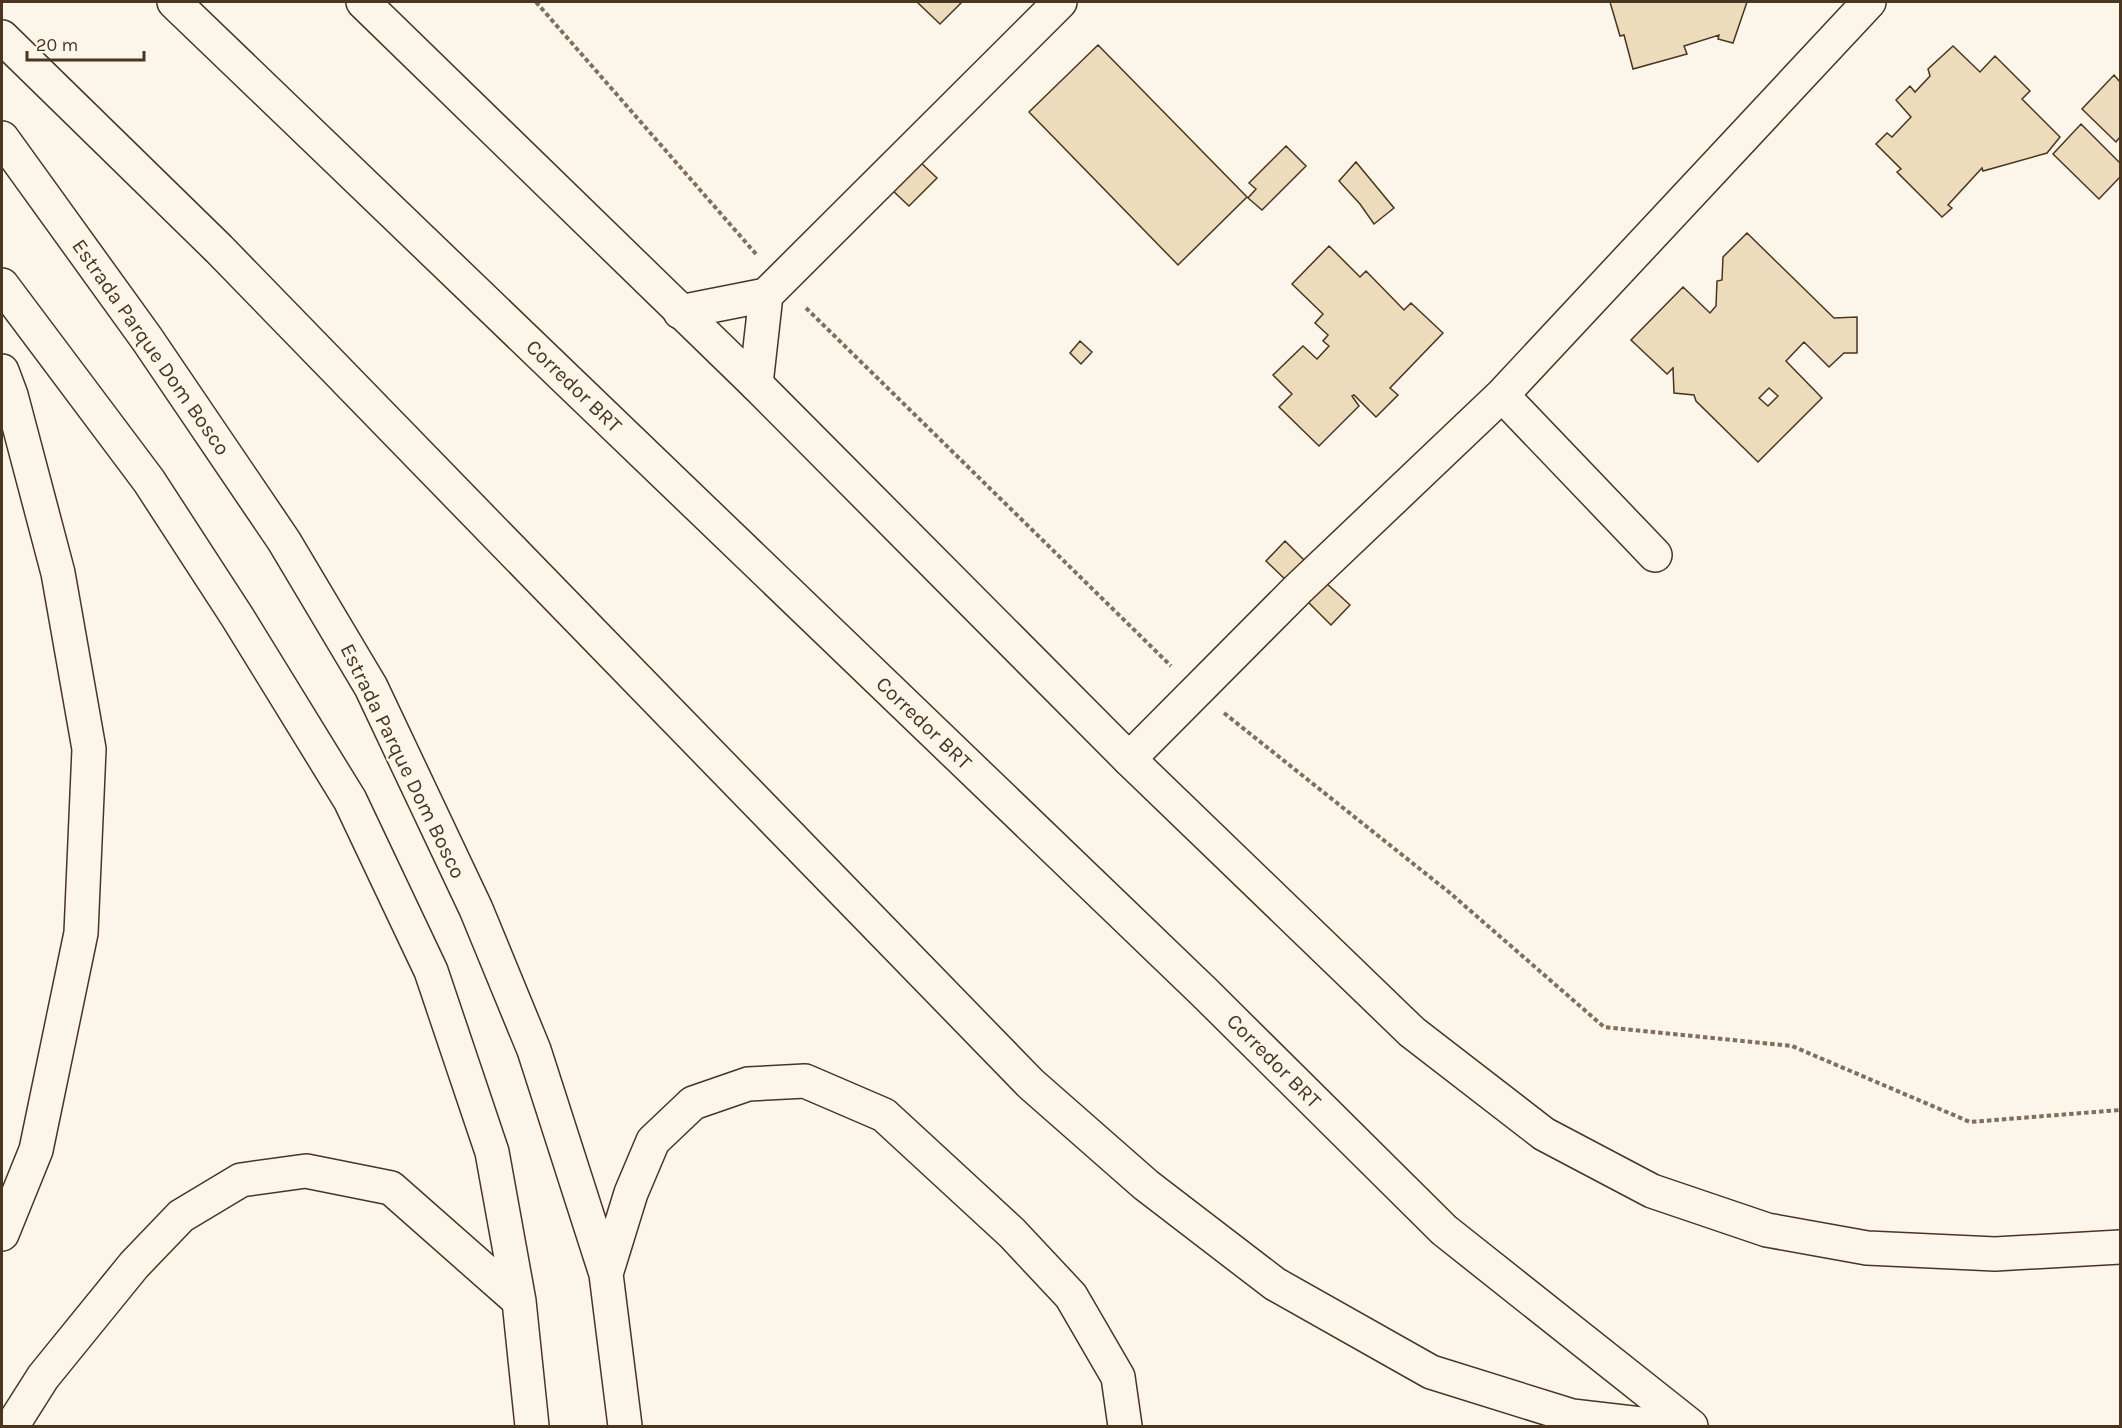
<svg xmlns="http://www.w3.org/2000/svg" width="2122" height="1428" viewBox="0 0 2122 1428" font-family="Karla,sans-serif">
	<rect width="100%" height="100%" fill="#fbf6e9"/>
	<path fill="#ecdcbc" stroke="#4a3520" stroke-width="1.5" fill-rule="evenodd" d="M 917,2 L 962,2 L 940,24 Z
		M 1610,2 L 1747,2 L 1733,43 L 1718,39 L 1719,35 L 1684,46 L 1687,54 L 1633,69 L 1624,35 L 1620,36 Z
		M 1098,45 L 1247,197 L 1178,265 L 1029,112 Z
		M 1953,46 L 1980,72 L 1995,56 L 2030,91 L 2022,99 L 2060,137 L 2047,153 L 1983,171 L 1982,168 L 1948,205 L 1952,208 L 1942,217 L 1897,172 L 1901,169 L 1876,144 L 1887,133 L 1892,137 L 1911,117 L 1896,100 L 1910,86 L 1915,92 L 1930,76 L 1928,69 Z
		M 2114,75 L 2120,82 L 2120,137 L 2116,142 L 2082,109 Z
		M 2081,124 L 2120,163 L 2120,177 L 2099,199 L 2053,154 Z
		M 1286,146 L 1306,166 L 1262,210 L 1248,198 L 1256,189 L 1249,183 Z
		M 919,161 L 937,178 L 909,206 L 891,189 Z
		M 1356,162 L 1394,208 L 1374,224 L 1360,204 L 1339,181 Z
		M 1747,233 L 1834,318 L 1857,317 L 1857,353 L 1844,353 L 1829,367 L 1804,342 L 1786,361 L 1822,398 L 1758,462 L 1696,401 L 1694,395 L 1674,393 L 1673,368 L 1667,374 L 1631,340 L 1683,287 L 1710,313 L 1716,306 L 1717,281 L 1722,280 L 1723,257 ZM 1769,388 L 1778,396 L 1768,406 L 1759,398 Z
		M 1329,246 L 1360,277 L 1366,271 L 1404,310 L 1411,303 L 1443,333 L 1390,388 L 1398,395 L 1376,417 L 1354,395 L 1352,396 L 1359,406 L 1319,446 L 1279,407 L 1292,394 L 1273,375 L 1303,346 L 1317,359 L 1329,346 L 1323,341 L 1328,335 L 1315,323 L 1323,314 L 1292,284 Z
		M 1080,341 L 1092,352 L 1081,364 L 1070,353 Z
		M 1285,541 L 1308,564 L 1289,583 L 1266,561 Z
		M 1324,581 L 1350,605 L 1331,625 L 1306,600 Z"/>
	<g fill="none" stroke-linecap="round" stroke-linejoin="round">
		<g stroke="#4a3520" stroke-width="36">
			<path id="minor" d="M 174,2 L 1204,992 L 1444,1230 L 1691,1426
				M 680,312 L 766,295 L 1060,2
				M 756,384 L 766,295
				M 1502,395 L 1655,555
				M 1129,759 L 1297,590 L 1502,395 L 1869,2"/>
		</g>
		<g stroke="#4a3520" stroke-width="36">
			<path id="major" d="M 363,2 L 756,384 L 1129,759 L 1412,1032 L 1544,1134 L 1652,1191 L 1767,1230 L 1867,1248 L 1995,1254 L 2120,1247"/>
		</g>
		<g stroke="#4a3520" stroke-width="36">
			<path id="highway" d="M 2,37 L 219,249 L 1031,1084 L 1146,1185 L 1275,1284 L 1431,1372 L 1572,1416 L 1658,1426
				M 2,138 L 147,339 L 284,541 L 371,687 L 476,909 L 534,1050 L 606,1274 L 625,1426
				M 2,285 L 149,481 L 238,618 L 350,800 L 431,971 L 492,1152 L 519,1301 L 532,1426
				M 2,371 L 11,395 L 58,573 L 89,749 L 81,933 L 36,1150 L 2,1234
				M 606,1274 L 631,1193 L 653,1141 L 693,1103 L 748,1084 L 805,1081 L 884,1115 L 1012,1233 L 1071,1296 L 1118,1377 L 1125,1426
				M 12,1426 L 43,1377 L 134,1265 L 181,1216 L 241,1180 L 306,1171 L 391,1188 L 519,1301"/>
		</g>
		<path stroke="#7f6f5c" stroke-width="4" stroke-dasharray="4.5 3" stroke-linecap="butt" d="M 536,2 L 756,254
			M 806,308 L 1171,666
			M 1224,713 L 1450,893 L 1604,1027 L 1792,1046 L 1970,1122 L 2120,1110"/>
		<use href="#minor" stroke="#fbf6e9" stroke-width="33"/>
		<use href="#major" stroke="#fbf6e9" stroke-width="33"/>
		<use href="#highway" stroke="#fbf6e9" stroke-width="33"/>
	</g>
	<g text-anchor="middle" stroke-width="4.5" stroke-linejoin="round" paint-order="stroke">
		<g font-size="21" fill="#4a3520" stroke="#fbf6e9">
			<text transform="translate(151 347) rotate(55)" y="7">Estrada Parque Dom Bosco</text>
			<text transform="translate(574 386) rotate(44)" y="7">Corredor BRT</text>
			<text transform="translate(924 723) rotate(44)" y="7">Corredor BRT</text>
			<text transform="translate(403 761) rotate(64)" y="7">Estrada Parque Dom Bosco</text>
			<text transform="translate(1274 1061) rotate(45)" y="7">Corredor BRT</text>
		</g>
	</g>
	<rect width="2122" height="1428" fill="none" stroke="#4a3520" stroke-width="6"/>
	<path d="M27 51v9h117v-9" fill="none" stroke="#4a3520" stroke-width="3"/>
	<text x="36" y="51" font-size="18" fill="#4a3520" stroke="#fbf6e9" stroke-width="4.5" paint-order="stroke">20 m</text>
</svg>
